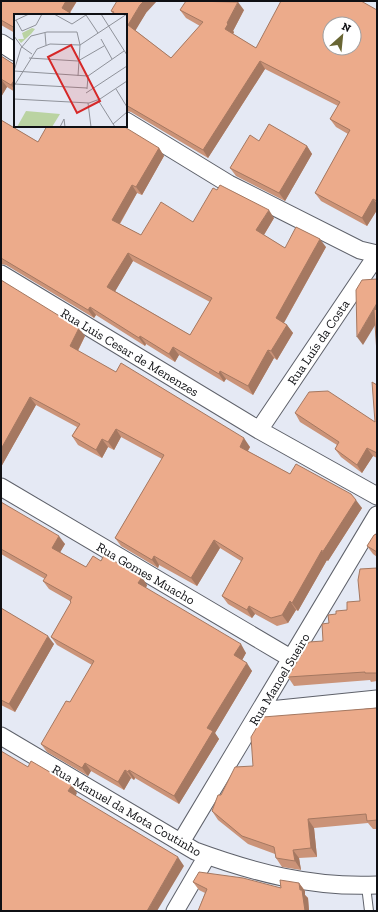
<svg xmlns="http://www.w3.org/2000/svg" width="378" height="912" viewBox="0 0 378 912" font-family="'Zilla Slab',serif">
	<rect width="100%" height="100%" fill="#e5e9f4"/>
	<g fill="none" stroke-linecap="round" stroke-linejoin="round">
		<g stroke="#5e616a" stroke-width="10">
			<path id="lane" d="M 366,886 L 369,911"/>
		</g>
		<g stroke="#5e616a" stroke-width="19">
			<path id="street" d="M 1,43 L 15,52
				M 126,121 L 229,184 L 360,250 L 377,254
				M 1,274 L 259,430 L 377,496
				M 259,430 L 377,255
				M 1,487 L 292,659
				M 260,711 L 377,699
				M 1,736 L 195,851 C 255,873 313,888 377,885
				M 181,842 L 377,515
				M 175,911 L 207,856"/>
		</g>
		<use href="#lane" stroke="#fff" stroke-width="8"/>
		<use href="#street" stroke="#fff" stroke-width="17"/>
	</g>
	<path fill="#cb9378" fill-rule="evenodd" d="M 1,1 L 77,1 L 70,13 L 15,15 L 15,33 L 1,25 Z
		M 180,10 L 244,10 L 233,31 L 234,32 L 233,34 L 256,48 L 377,10 L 377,210 L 367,226 L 321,201 L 315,193 L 348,134 L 336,127 L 330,119 L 338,106 L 265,69 L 208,158 L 131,112 L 126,111 L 126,15 L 113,14 L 111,11 L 146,13 L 135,30 L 171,58 L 200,26 L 186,18 Z
		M 1,56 L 15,65 L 15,92 L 7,87 L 1,97 Z
		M 1,120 L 38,142 L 159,148 L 164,156 L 142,195 L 137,193 L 120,224 L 141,235 L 193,222 L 274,218 L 264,235 L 285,248 L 326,247 L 284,323 L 287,325 L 293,333 L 277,360 L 274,358 L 253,395 L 226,379 L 224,382 L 179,355 L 175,362 L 146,344 L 145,346 L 96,315 L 94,318 L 6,265 L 1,264 ZM 133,261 L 210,302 L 190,335 L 115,291 Z
		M 259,141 L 307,146 L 312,154 L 285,201 L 236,176 L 230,168 Z
		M 1,280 L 85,336 L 78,351 L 250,447 L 248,451 L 290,474 L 362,508 L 328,561 L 327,560 L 298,611 L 296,610 L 288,623 L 277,626 L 255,614 L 252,618 L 228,604 L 222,596 L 241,561 L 220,548 L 197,586 L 159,565 L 158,568 L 121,546 L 115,538 L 162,459 L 121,437 L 114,450 L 108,447 L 102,458 L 78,445 L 72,436 L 77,427 L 36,405 L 1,467 Z
		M 377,385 L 377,458 L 373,456 L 362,473 L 341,457 L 335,449 L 337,445 L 300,422 L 295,413 L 375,422 Z
		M 1,502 L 65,544 L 60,552 L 86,567 L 101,561 L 147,585 L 146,588 L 246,653 L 242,660 L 252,671 L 215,733 L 219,739 L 179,804 L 135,778 L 134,780 L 131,778 L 124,790 L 91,771 L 88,776 L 47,752 L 41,744 L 70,702 L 92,665 L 57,645 L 51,637 L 71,603 L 70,601 L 49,589 L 43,581 L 45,579 L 1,554 Z
		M 377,534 L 377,557 L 373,554 L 367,546 Z
		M 377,568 L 377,681 L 371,682 L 370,680 L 294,686 L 288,677 L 323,641 L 329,623 L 336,614 L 347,610 L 360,601 Z
		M 1,608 L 54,644 L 15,712 L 1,705 Z
		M 377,708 L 377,829 L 373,829 L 368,823 L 314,828 L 317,857 L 299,858 L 301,870 L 282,867 L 276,858 L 275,854 L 248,844 L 218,820 L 212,811 L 221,795 L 253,766 Z
		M 193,882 L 281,888 L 299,883 L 305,891 L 305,895 L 308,898 L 309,911 L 198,911 L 205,893 L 199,890 Z"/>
	<path fill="#a57861" d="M 66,1 L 77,1 L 68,15 L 62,8 Z
		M 144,1 L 157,1 L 146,13 L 134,33 L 128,25 L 140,5 Z
		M 238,2 L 244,10 L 233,31 L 234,32 L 231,38 L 225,29 L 227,23 Z
		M 260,61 L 265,69 L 208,158 L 203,150 Z
		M 1,79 L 7,87 L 1,97 Z
		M 15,79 L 15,90 L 11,85 Z
		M 307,146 L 312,154 L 285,201 L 279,193 Z
		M 159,148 L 164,156 L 142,195 L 136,187 Z
		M 132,185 L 137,193 L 117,228 L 112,220 Z
		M 373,199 L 377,204 L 377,210 L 367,226 L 362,218 Z
		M 269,210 L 274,218 L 262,238 L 256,230 Z
		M 320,239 L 326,247 L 282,326 L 276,318 Z
		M 128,253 L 133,261 L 113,295 L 107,287 Z
		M 377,303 L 377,322 L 363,345 L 357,337 Z
		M 90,307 L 96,315 L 94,318 L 88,310 Z
		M 287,325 L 293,333 L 277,360 L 271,351 Z
		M 79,328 L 85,336 L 76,354 L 70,346 Z
		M 140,336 L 146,344 L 145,346 L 139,338 Z
		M 173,347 L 179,355 L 175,362 L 169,354 Z
		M 268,350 L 274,358 L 253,395 L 248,386 Z
		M 220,371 L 226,379 L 224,382 L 219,374 Z
		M 30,397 L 36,405 L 1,467 L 1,449 Z
		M 116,429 L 121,437 L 114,450 L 108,442 Z
		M 244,438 L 250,447 L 245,455 L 240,447 Z
		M 102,439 L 108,447 L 102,458 L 96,450 Z
		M 367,448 L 373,456 L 362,473 L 357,465 Z
		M 356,500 L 362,508 L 328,561 L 327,560 L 298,611 L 292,603 L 322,550 Z
		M 59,536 L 65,544 L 58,556 L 52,548 Z
		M 214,540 L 220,548 L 197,586 L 191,578 Z
		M 154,556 L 159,565 L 158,568 L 152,560 Z
		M 142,577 L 147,585 L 144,592 L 138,583 Z
		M 290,601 L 296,610 L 288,623 L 282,615 Z
		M 249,606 L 255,614 L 252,618 L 247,610 Z
		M 48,636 L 54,644 L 15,712 L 9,704 Z
		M 241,644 L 246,653 L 240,664 L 234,655 Z
		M 247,663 L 252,671 L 215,733 L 219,739 L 179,804 L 174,796 L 207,728 Z
		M 85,763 L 91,771 L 88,776 L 82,768 Z
		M 125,770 L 131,778 L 124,790 L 118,782 Z
		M 129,770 L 135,778 L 134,780 L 128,772 Z
		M 72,785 L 77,793 L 74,799 L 68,791 Z
		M 308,819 L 314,828 L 317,857 L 311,848 Z
		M 293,850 L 299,858 L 301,870 L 295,861 Z
		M 178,857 L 184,866 L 157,911 L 147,911 Z
		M 299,883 L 305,891 L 305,895 L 308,898 L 309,911 L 305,911 Z"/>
	<path fill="#ecab8b" stroke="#a57861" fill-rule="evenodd" d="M 1,1 L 66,1 L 62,8 L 72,14 L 71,15 L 15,15 L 15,28 L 1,20 Z
		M 117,1 L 144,1 L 140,5 L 128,25 L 171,58 L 203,22 L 180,10 L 186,1 L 238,2 L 227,23 L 228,24 L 225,29 L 256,48 L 281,1 L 361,1 L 377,10 L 377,201 L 373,199 L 362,218 L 315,193 L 350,130 L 330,119 L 340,102 L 260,61 L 203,150 L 126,105 L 126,15 L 112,15 L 114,12 L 111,11 ZM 330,24 L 354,24 L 354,48 L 330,48 Z
		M 1,56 L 15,65 L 15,79 L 11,85 L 1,79 Z
		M 1,120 L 38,142 L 47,126 L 123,126 L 159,148 L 136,187 L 132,185 L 112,220 L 141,235 L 161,202 L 193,222 L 213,188 L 217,190 L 220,185 L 269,210 L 256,230 L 285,248 L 296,227 L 320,239 L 276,318 L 287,325 L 271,351 L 268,350 L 248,386 L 220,371 L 219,374 L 173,347 L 169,354 L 140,336 L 139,338 L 90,307 L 88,310 L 1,258 ZM 128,253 L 212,298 L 190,335 L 107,287 Z
		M 269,124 L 307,146 L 279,193 L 230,168 L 250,135 L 259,141 Z
		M 377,279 L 377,303 L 357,337 L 356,290 L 362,280 Z
		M 1,280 L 79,328 L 70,346 L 116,372 L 121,363 L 244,438 L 240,447 L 290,474 L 296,464 L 351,494 L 356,500 L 322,553 L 322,550 L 292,603 L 290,601 L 282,615 L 271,618 L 249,606 L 247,610 L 222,596 L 243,558 L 214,540 L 191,578 L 154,556 L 152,560 L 115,538 L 164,455 L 116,429 L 108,442 L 102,439 L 96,450 L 72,436 L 80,424 L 30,397 L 1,449 Z
		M 377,309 L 377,353 L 374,310 Z
		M 372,382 L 377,385 L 377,453 L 367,448 L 357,465 L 335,449 L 339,442 L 295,413 L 309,392 L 328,391 L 375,422 Z
		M 1,502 L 59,536 L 52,548 L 86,567 L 93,556 L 101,561 L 104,555 L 142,577 L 138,583 L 241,644 L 234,655 L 247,663 L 207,728 L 213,731 L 174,796 L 129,770 L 128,772 L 125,770 L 118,782 L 85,763 L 82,768 L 41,744 L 66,701 L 70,702 L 94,661 L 51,637 L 71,602 L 70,601 L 72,597 L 43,581 L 47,575 L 1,549 Z
		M 377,534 L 377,552 L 367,546 L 374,535 Z
		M 377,568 L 377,673 L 365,673 L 365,672 L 288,677 L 309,642 L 323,641 L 322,624 L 329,623 L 328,615 L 336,614 L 336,611 L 347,610 L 347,602 L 360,601 L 358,580 L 360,569 Z
		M 1,608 L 48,636 L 9,704 L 1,700 Z
		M 377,708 L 377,820 L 367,821 L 366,814 L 308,819 L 311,848 L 293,850 L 295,861 L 276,858 L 274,847 L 242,836 L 212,811 L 218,795 L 221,795 L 235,767 L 253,766 L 251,737 L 263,717 Z
		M 1,751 L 28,767 L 31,761 L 72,785 L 68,791 L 178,857 L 147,911 L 1,911 Z
		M 199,872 L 243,878 L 281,888 L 280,880 L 299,883 L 300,890 L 302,890 L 305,911 L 198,911 L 207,889 L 193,882 Z"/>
	<g text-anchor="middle" stroke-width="4" stroke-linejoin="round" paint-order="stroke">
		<g font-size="13" fill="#0f1014" stroke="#fff">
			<text transform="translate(318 342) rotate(-56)" y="5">Rua Luís da Costa</text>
			<text transform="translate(130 352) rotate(31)" y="5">Rua Luis Cesar de Menenzes</text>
			<text transform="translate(146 573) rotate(30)" y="5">Rua Gomes Muacho</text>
			<text transform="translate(279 679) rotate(-59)" y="5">Rua Manoel Sueiro</text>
			<text transform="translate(127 810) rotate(30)" y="5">Rua Manuel da Mota Coutinho</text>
		</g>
	</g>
	<g transform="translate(14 14)">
		<rect width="113" height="113" fill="#e5e9f4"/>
		<path d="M 18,14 L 21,15 L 17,20 L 7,29 L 4,25 L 10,25 L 8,19 ZM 12,97 L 46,100 L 38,113 L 3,113 Z" fill="#bad3a2"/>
		<path fill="none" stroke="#8f929a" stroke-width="1" d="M 40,0 L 58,10 L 72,1M 87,0 L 113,41M 72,1 L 84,19M 2,6 L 8,17 L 22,11 L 28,0M 0,7 L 15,0M 31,19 L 32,31M 0,22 L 8,33 L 18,40M 87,25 L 98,45M 66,31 L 113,0M 15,44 L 64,47 L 90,32M 0,57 L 7,34 L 17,22 L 33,18 L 63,18 L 66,31 L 64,62M 0,57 L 74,62 L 110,37M 1,70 L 73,74M 0,72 L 23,35 L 36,30 L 66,31M 73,75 L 74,62M 102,75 L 113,93M 72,79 L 113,52M 0,85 L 75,89 L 86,85 L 113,67M 84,86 L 101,113M 74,89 L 77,113M 99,110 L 113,98M 46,113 L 50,105 L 51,113"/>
		<path fill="#d62828" fill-opacity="0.15" stroke="#d62828" stroke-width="2" d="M 57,31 L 86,87 L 63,99 L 34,43 Z"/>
		<rect width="113" height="113" fill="none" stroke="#0f1014" stroke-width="2"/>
	</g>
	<rect width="378" height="912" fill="none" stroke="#0f1014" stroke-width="4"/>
	<g transform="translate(342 36) rotate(27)"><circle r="19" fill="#ffffff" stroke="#9f9fa1"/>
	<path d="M0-3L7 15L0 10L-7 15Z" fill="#696633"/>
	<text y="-6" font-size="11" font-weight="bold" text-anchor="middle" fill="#0f1014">N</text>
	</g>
</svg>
